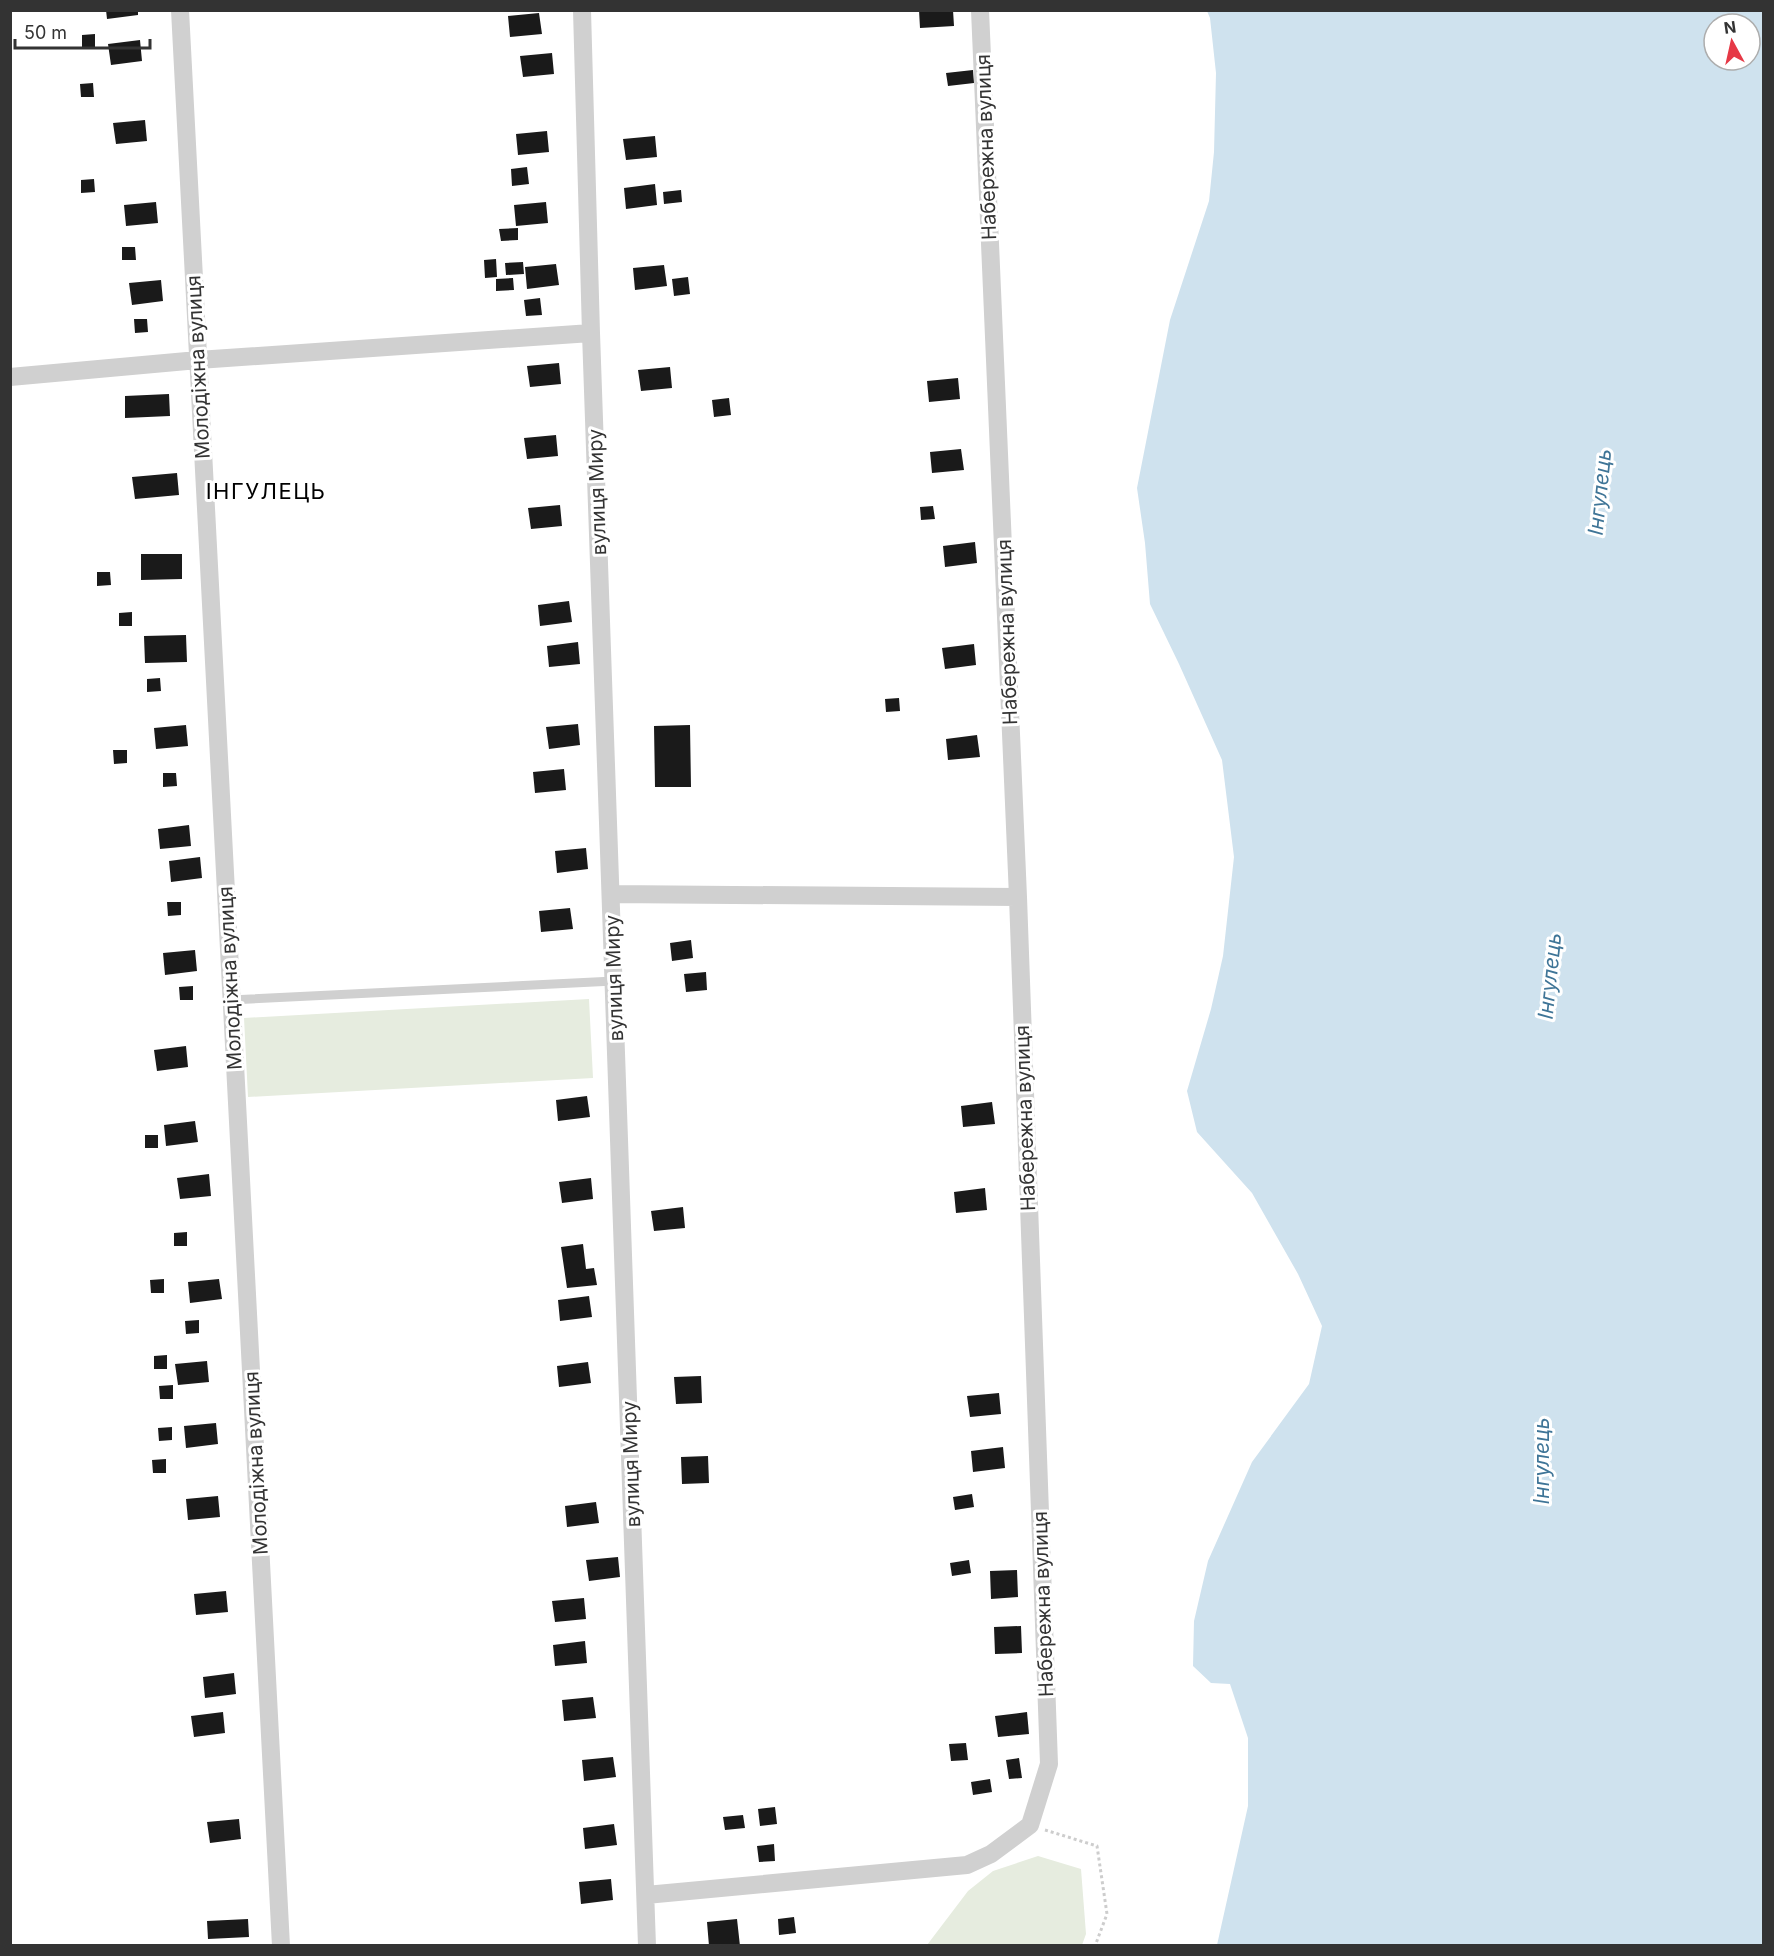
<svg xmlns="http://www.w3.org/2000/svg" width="1774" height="1956" viewBox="0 0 1774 1956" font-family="Inter,sans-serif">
	<rect width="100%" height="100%" fill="#fff"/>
	<path fill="#e6ecdf" d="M 589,999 L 593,1078 L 248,1097 L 244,1018 Z
		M 1038,1856 L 1081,1869 L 1086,1934 L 1082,1945 L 927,1945 L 968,1891 L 993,1871 Z"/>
	<path fill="#cfe2ee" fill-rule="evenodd" d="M 1207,11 L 1763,11 L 1763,1945 L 1217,1945 L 1248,1806 L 1248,1738 L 1230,1684 L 1211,1683 L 1193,1666 L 1194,1621 L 1208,1561 L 1252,1462 L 1309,1384 L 1322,1326 L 1298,1274 L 1252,1193 L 1197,1132 L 1187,1091 L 1211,1009 L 1223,956 L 1234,857 L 1222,760 L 1179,664 L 1150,604 L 1145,543 L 1137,488 L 1170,320 L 1209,201 L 1214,152 L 1216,73 L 1210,18 ZM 1714,24 L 1750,24 L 1750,60 L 1714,60 Z"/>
	<path fill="#1a1a1a" d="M 106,10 L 138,10 L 138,15 L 107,19 Z
		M 919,10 L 953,10 L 954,26 L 920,28 Z
		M 539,13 L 542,34 L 510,37 L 508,16 Z
		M 95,34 L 95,47 L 82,48 L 82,35 Z
		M 140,40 L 142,61 L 111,65 L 108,44 Z
		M 552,53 L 554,74 L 523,77 L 520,56 Z
		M 973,70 L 974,83 L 948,86 L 946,73 Z
		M 93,83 L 94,97 L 81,97 L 80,84 Z
		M 145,120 L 147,141 L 116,144 L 113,123 Z
		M 547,131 L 549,152 L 518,155 L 516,134 Z
		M 655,136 L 657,157 L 626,160 L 623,139 Z
		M 527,167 L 529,184 L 512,186 L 511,169 Z
		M 94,179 L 95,192 L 81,193 L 81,180 Z
		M 655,184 L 657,205 L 626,209 L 624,188 Z
		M 681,190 L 682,202 L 664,204 L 663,192 Z
		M 156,202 L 158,223 L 126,226 L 124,205 Z
		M 546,202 L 548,223 L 516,226 L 514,205 Z
		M 518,228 L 518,240 L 501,241 L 499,229 Z
		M 122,247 L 135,247 L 136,260 L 122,260 Z
		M 496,259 L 497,277 L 485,278 L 484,260 Z
		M 523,262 L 524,274 L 506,275 L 505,263 Z
		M 556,264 L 559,285 L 527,289 L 525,267 Z
		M 664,265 L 667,286 L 635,290 L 633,268 Z
		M 688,277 L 690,294 L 674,296 L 672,279 Z
		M 513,278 L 514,290 L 496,291 L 496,279 Z
		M 161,280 L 163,301 L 132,305 L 129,283 Z
		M 540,298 L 542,315 L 526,316 L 524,300 Z
		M 134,319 L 147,319 L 148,332 L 135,333 Z
		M 559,363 L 561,384 L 530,387 L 527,366 Z
		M 670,367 L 672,388 L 641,391 L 638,370 Z
		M 958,378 L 960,399 L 929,402 L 927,381 Z
		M 169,394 L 170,416 L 125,418 L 125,396 Z
		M 729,398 L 731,415 L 714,417 L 712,400 Z
		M 556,435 L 558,456 L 527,459 L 524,438 Z
		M 961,449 L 964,470 L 932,473 L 930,452 Z
		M 177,473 L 179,495 L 135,499 L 132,477 Z
		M 560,505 L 562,526 L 531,529 L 528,508 Z
		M 933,506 L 935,519 L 921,520 L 920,507 Z
		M 975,542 L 977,563 L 945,567 L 943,546 Z
		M 141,554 L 182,554 L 182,579 L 141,580 Z
		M 97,572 L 110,572 L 111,585 L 97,586 Z
		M 569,601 L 572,622 L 540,626 L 538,605 Z
		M 132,612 L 132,626 L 119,626 L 119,613 Z
		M 186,635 L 187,662 L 145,663 L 144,636 Z
		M 578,642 L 580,664 L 549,667 L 547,646 Z
		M 974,644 L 976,665 L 945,669 L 942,648 Z
		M 160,678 L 161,691 L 147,692 L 147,679 Z
		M 899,698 L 900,711 L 886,712 L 885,699 Z
		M 578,724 L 580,745 L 549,749 L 546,727 Z
		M 186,725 L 188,746 L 156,749 L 154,728 Z
		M 690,725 L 691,787 L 655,787 L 654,726 Z
		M 977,735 L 980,757 L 948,760 L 946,739 Z
		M 113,750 L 127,750 L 127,763 L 114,764 Z
		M 564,769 L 566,790 L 535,793 L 533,772 Z
		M 163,773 L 176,773 L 177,786 L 163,787 Z
		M 189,825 L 191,846 L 160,849 L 158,829 Z
		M 586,848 L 588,869 L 557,873 L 555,851 Z
		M 200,857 L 202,878 L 171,882 L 169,861 Z
		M 167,902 L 181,902 L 181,915 L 168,916 Z
		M 570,908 L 573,929 L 541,932 L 539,911 Z
		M 691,940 L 693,958 L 672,961 L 670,943 Z
		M 195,950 L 197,971 L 165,975 L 163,953 Z
		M 706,972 L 707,990 L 686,992 L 684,974 Z
		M 193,986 L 193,1000 L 180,1000 L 179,987 Z
		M 186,1046 L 188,1067 L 157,1071 L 154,1050 Z
		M 587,1096 L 590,1117 L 558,1121 L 556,1100 Z
		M 992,1102 L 995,1124 L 963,1127 L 961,1106 Z
		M 195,1121 L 198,1142 L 166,1146 L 164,1125 Z
		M 145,1135 L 158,1135 L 158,1148 L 145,1148 Z
		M 209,1174 L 211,1196 L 180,1199 L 177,1178 Z
		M 591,1178 L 593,1199 L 562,1203 L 559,1182 Z
		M 985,1188 L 987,1210 L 956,1213 L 954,1192 Z
		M 683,1207 L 685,1228 L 654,1231 L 651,1211 Z
		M 187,1232 L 187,1246 L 174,1246 L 174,1233 Z
		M 583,1244 L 586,1269 L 594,1268 L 597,1285 L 567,1288 L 561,1247 Z
		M 164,1279 L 164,1293 L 151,1293 L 150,1280 Z
		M 219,1279 L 222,1299 L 190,1303 L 188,1282 Z
		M 589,1296 L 592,1317 L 560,1321 L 558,1300 Z
		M 199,1320 L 199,1333 L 186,1334 L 185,1321 Z
		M 167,1355 L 167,1369 L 154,1369 L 154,1356 Z
		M 207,1361 L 209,1382 L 178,1385 L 175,1364 Z
		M 588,1362 L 591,1383 L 559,1387 L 557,1366 Z
		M 701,1376 L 702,1403 L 676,1404 L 674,1377 Z
		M 173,1385 L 173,1399 L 160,1399 L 159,1386 Z
		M 999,1393 L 1001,1414 L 970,1417 L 967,1396 Z
		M 216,1423 L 218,1444 L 186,1448 L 184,1426 Z
		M 172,1427 L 172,1440 L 159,1441 L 158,1428 Z
		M 1003,1447 L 1005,1468 L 973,1472 L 971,1451 Z
		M 708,1456 L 709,1483 L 682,1484 L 681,1457 Z
		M 166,1459 L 166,1473 L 153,1473 L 152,1460 Z
		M 972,1494 L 974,1507 L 955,1510 L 953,1497 Z
		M 218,1496 L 220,1517 L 188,1520 L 186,1499 Z
		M 596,1502 L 599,1523 L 567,1527 L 565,1506 Z
		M 618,1557 L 620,1577 L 589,1581 L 586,1560 Z
		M 969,1560 L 971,1573 L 952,1576 L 950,1563 Z
		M 1017,1570 L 1018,1597 L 991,1599 L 990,1571 Z
		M 226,1591 L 228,1612 L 196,1615 L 194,1594 Z
		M 584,1598 L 586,1619 L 555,1622 L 552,1601 Z
		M 1021,1626 L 1022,1653 L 995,1654 L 994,1627 Z
		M 585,1641 L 587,1663 L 555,1666 L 553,1645 Z
		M 234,1673 L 236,1694 L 205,1698 L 203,1677 Z
		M 593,1697 L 596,1718 L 564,1721 L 562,1700 Z
		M 223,1712 L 225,1733 L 194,1737 L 191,1716 Z
		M 1027,1712 L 1029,1734 L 998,1737 L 995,1716 Z
		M 966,1743 L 968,1760 L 951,1761 L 949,1744 Z
		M 613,1757 L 616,1777 L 584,1781 L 582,1760 Z
		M 1019,1758 L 1022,1778 L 1009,1779 L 1006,1760 Z
		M 990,1779 L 992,1792 L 973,1795 L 971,1782 Z
		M 775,1807 L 777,1824 L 760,1826 L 758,1809 Z
		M 743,1815 L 745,1828 L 725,1830 L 723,1817 Z
		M 239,1819 L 241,1839 L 210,1843 L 207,1822 Z
		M 614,1824 L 617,1845 L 585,1849 L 583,1828 Z
		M 774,1844 L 775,1861 L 759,1862 L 757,1846 Z
		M 611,1879 L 613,1900 L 581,1904 L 579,1882 Z
		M 794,1917 L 796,1933 L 779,1935 L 778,1919 Z
		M 248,1919 L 249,1937 L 208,1939 L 207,1921 Z
		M 737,1919 L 740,1946 L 709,1946 L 707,1922 Z"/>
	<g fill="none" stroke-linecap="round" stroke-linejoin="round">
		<path stroke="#cdcdcd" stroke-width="3" stroke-dasharray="3 3" stroke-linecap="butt" d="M 1045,1830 L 1097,1846 L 1107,1914 L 1095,1946"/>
		<path stroke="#d0d0d0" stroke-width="9" d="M 231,1000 L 614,981"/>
		<path stroke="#d0d0d0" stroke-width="18" d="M 180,10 L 281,1946
			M 582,10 L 591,333 L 647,1946
			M 10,377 L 198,360 L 591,333
			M 611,894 L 1018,897
			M 646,1895 L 967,1865 L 991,1854 L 1030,1825 L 1049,1764 L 1018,897 L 980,10"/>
	</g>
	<g text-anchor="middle" stroke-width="6" stroke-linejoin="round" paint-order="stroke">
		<g font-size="20" fill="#333" stroke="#fff">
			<text transform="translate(986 147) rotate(-92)" y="7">Набережна вулиця</text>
			<text transform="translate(198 367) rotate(-93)" y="7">Молодіжна вулиця</text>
			<text transform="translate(597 492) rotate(-92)" y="7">вулиця Миру</text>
			<text transform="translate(1007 632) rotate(-92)" y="7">Набережна вулиця</text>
			<text transform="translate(230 978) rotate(-93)" y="7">Молодіжна вулиця</text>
			<text transform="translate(614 978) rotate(-92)" y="7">вулиця Миру</text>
			<text transform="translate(1025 1118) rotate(-92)" y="7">Набережна вулиця</text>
			<text transform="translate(256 1463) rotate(-93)" y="7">Молодіжна вулиця</text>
			<text transform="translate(631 1464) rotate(-92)" y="7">вулиця Миру</text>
			<text transform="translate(1043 1604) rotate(-92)" y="7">Набережна вулиця</text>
		</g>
		<g font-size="21" font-style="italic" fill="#3f7597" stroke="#fff">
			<text transform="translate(1600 492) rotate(-84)" y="7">Інгулець</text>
			<text transform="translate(1550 976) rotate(-84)" y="7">Інгулець</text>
			<text transform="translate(1542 1461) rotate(-90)" y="7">Інгулець</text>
		</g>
		<g font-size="22" letter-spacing="1.5" fill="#000" stroke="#fff">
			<text x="266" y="499">ІНГУЛЕЦЬ</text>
		</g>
	</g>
	<rect width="1774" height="1956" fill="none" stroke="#333333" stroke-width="24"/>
	<g transform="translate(1732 42) rotate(352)"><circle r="28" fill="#ffffff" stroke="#adadad" stroke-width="1.5"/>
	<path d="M0-4.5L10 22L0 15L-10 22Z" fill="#e63946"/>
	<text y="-9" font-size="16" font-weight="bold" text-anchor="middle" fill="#333333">N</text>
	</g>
	<path d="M15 39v9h135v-9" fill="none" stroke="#333333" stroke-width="3"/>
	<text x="24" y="39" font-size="18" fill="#333333" stroke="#ffffff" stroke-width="4.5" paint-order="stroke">50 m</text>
</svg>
